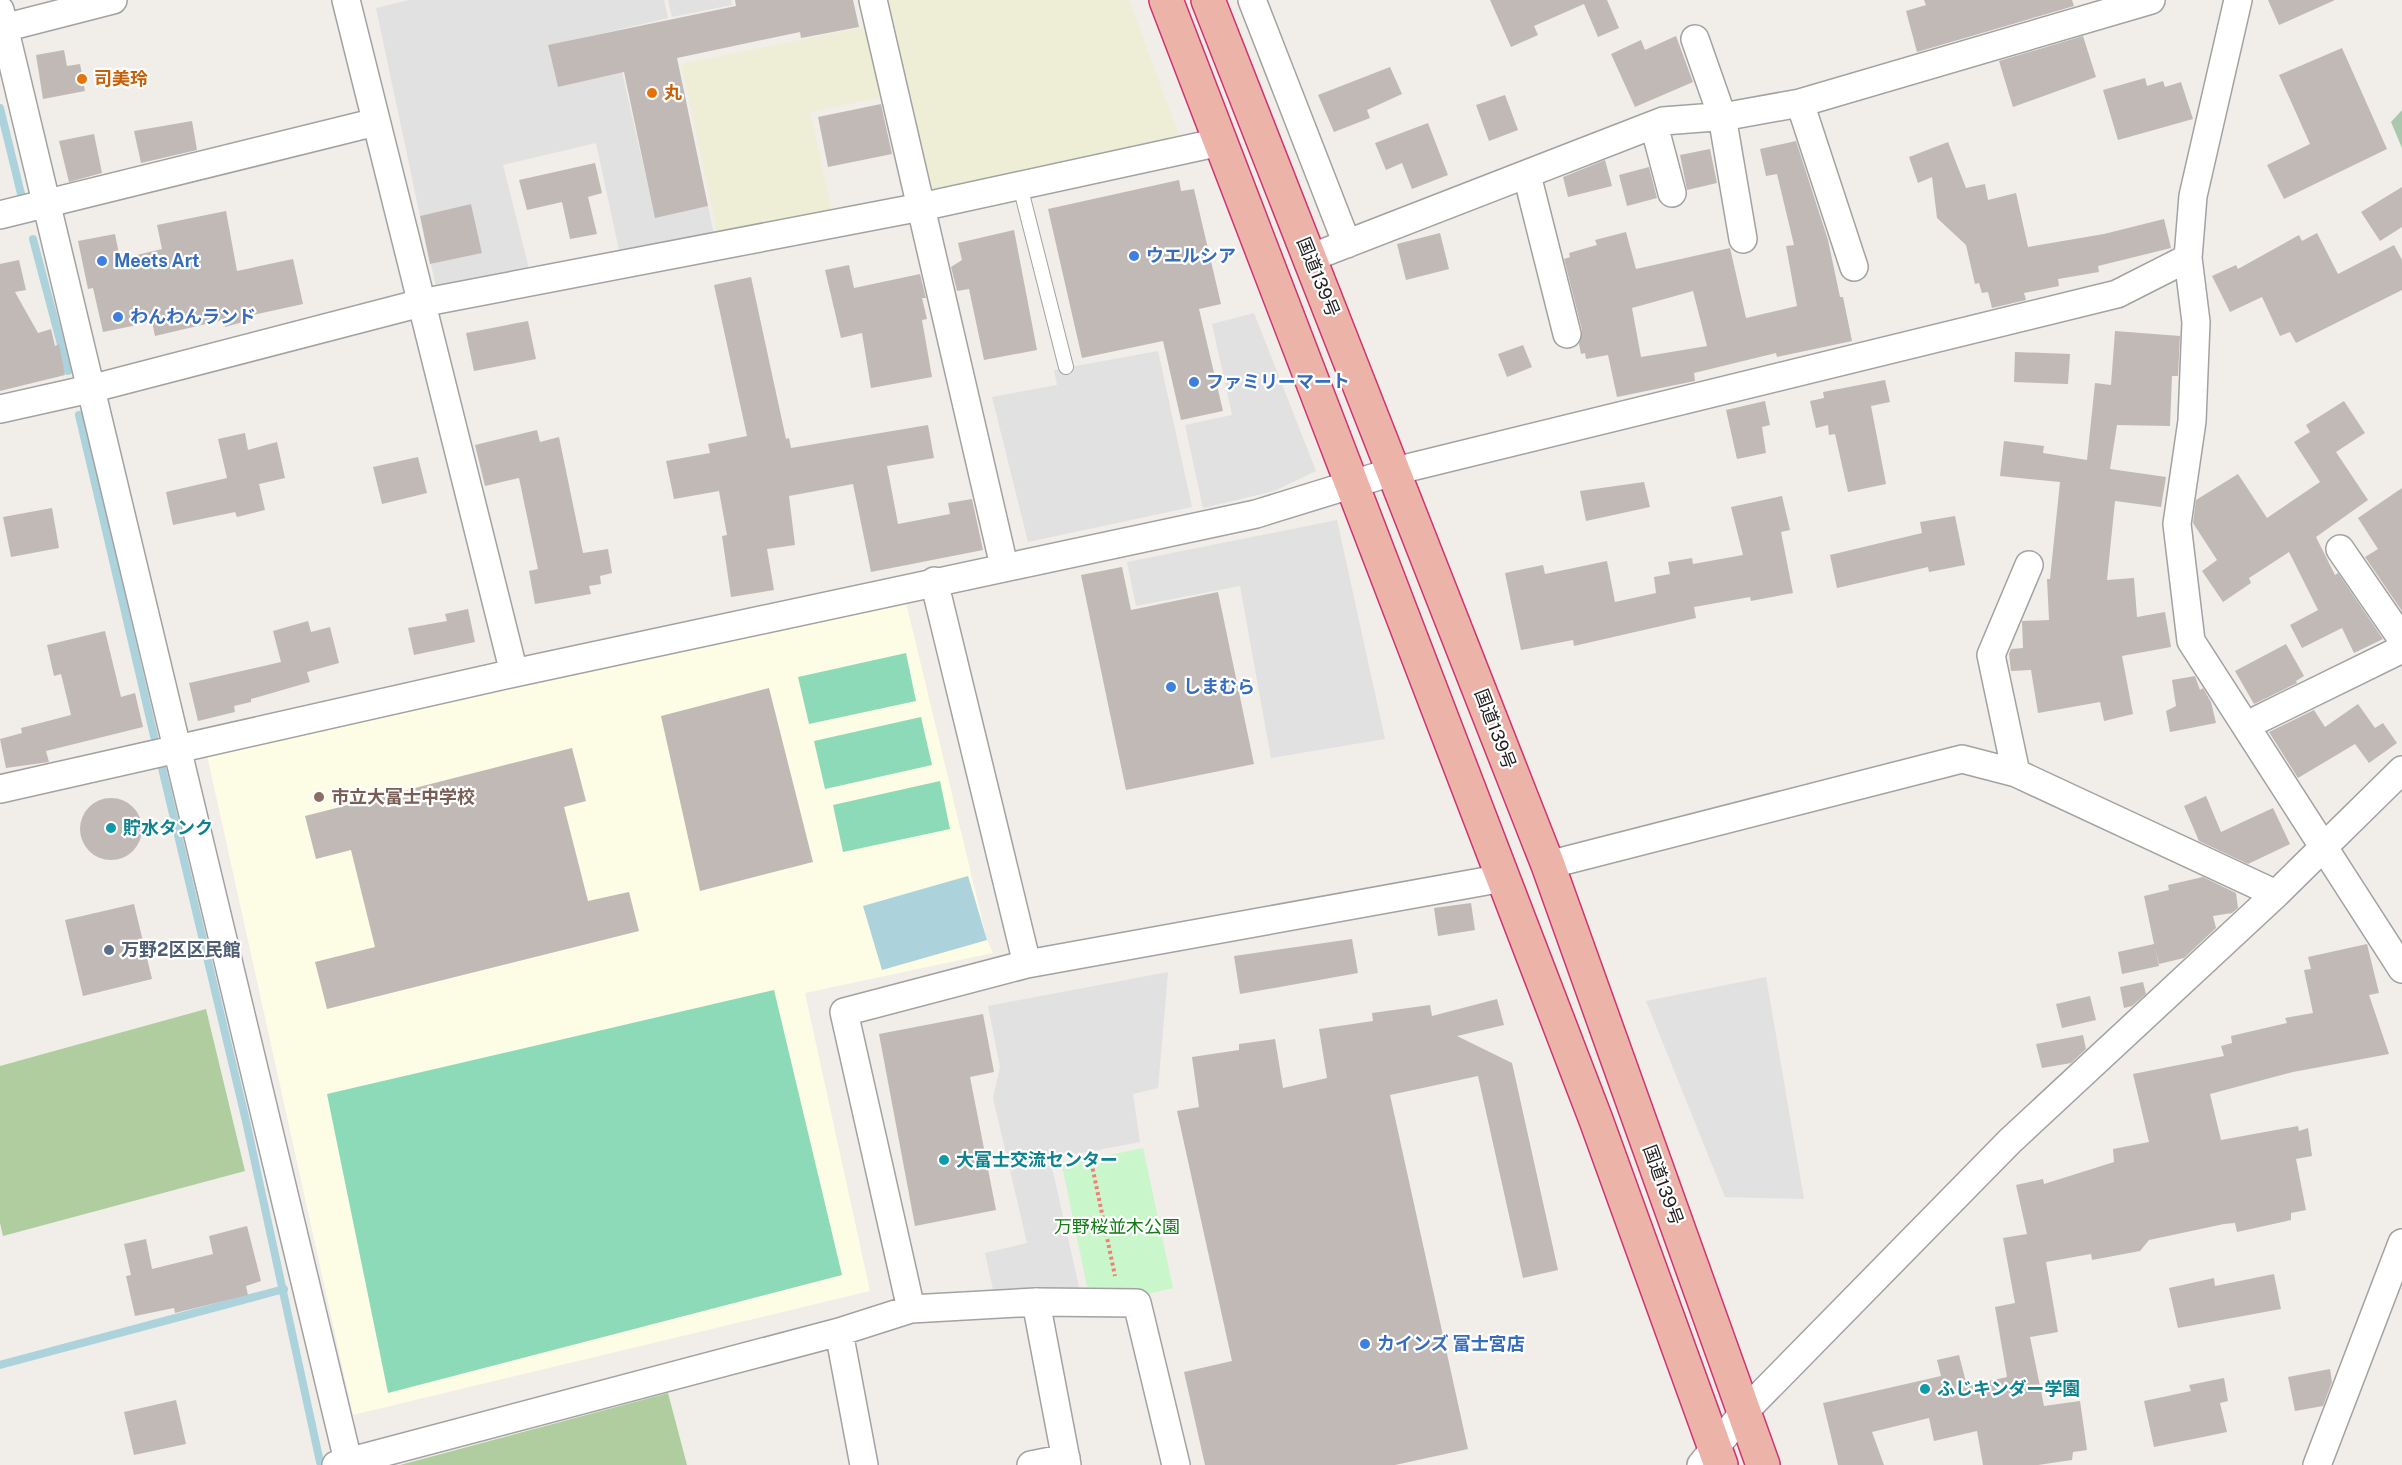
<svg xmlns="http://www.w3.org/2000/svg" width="2402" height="1465" viewBox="0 0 2402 1465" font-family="'Public Sans','Noto Sans JP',sans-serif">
	<rect width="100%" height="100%" fill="#f1ede8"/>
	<path fill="#fdfce5" d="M 904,594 L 987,940 L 993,953 L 805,993 L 870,1291 L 353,1415 L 206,751 Z"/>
	<path fill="#edeed5" d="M 886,0 L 1129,0 L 1179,135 L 932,191 Z
		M 875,25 L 893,95 L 810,112 L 833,217 L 719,240 L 681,64 Z"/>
	<path fill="#b0cda0" d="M 206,1009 L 245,1171 L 3,1236 L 0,1223 L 0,1066 Z
		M 668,1393 L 687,1465 L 400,1465 Z"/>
	<path fill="#abc8ae" d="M 2402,110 L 2402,148 L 2391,122 Z"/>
	<path fill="#c9f6ca" d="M 1143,1148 L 1173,1288 L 1139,1296 L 1088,1291 L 1062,1165 Z"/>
	<path fill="#8cdab7" d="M 906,653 L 916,701 L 809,724 L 798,677 Z
		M 921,717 L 932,765 L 825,789 L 814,741 Z
		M 940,781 L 950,829 L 843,852 L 833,805 Z
		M 774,990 L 842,1275 L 388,1393 L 327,1094 Z"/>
	<path fill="#e1e1e1" d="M 409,0 L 664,0 L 668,18 L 548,46 L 558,87 L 622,72 L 655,217 L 708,206 L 716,245 L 622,264 L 596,143 L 503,165 L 532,281 L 439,300 L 431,264 L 482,252 L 471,204 L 420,216 L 376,8 Z
		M 668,0 L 731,0 L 732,5 L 672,17 Z
		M 1254,313 L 1316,471 L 1274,491 L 1203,508 L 1185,425 L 1232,415 L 1212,324 Z
		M 1158,351 L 1192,507 L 1028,542 L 992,397 L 1057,385 L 1054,370 Z
		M 1337,520 L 1385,739 L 1271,758 L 1240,586 L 1136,606 L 1127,562 Z
		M 1168,972 L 1158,1088 L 1133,1094 L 1140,1142 L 1050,1159 L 1080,1291 L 994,1294 L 985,1253 L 1027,1243 L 993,1098 L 1000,1067 L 988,1006 Z
		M 1766,977 L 1804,1199 L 1725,1197 L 1646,1001 Z"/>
	<path fill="#acd3db" d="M 968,876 L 987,940 L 882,970 L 863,906 Z"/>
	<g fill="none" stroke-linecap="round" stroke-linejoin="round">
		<path stroke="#acd3db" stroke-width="8" d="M 0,108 L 24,206
			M 33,239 L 68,371
			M 79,415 L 154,736
			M 162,768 L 246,1121 L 320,1462
			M 0,1365 L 284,1289"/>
	</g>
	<path fill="#c1b9b5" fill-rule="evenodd" d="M 735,0 L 853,0 L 859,27 L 801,38 L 800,32 L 677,58 L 708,206 L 655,218 L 624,72 L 558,87 L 548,45 L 736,6 Z
		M 1490,0 L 1607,0 L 1619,28 L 1598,37 L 1584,4 L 1534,26 L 1538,35 L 1511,47 Z
		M 1924,0 L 2072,0 L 2074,6 L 1917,52 L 1906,11 L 1926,5 Z
		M 2268,0 L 2335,0 L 2279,25 Z
		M 1676,36 L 1693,82 L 1635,107 L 1611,54 L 1641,40 L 1645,50 Z
		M 2083,36 L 2096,77 L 2013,107 L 1999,61 Z
		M 2342,48 L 2387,149 L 2284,199 L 2267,165 L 2310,144 L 2279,75 Z
		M 64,50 L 67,66 L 80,64 L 85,91 L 43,99 L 36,55 Z
		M 1390,67 L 1402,94 L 1367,110 L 1370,118 L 1334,132 L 1318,95 Z
		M 2145,78 L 2147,86 L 2163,81 L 2165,87 L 2181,82 L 2193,119 L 2118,140 L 2103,90 Z
		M 1505,95 L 1518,130 L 1489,141 L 1476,105 Z
		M 881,104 L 892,154 L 828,167 L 818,117 Z
		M 192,121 L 197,150 L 141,163 L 134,131 Z
		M 1428,123 L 1448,175 L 1412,189 L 1402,163 L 1386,170 L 1375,143 Z
		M 94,134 L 102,173 L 69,182 L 59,141 Z
		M 1796,141 L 1828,240 L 1840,297 L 1843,297 L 1852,341 L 1777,357 L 1776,353 L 1694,373 L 1695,381 L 1617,397 L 1608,355 L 1586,359 L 1585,353 L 1581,354 L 1579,344 L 1582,330 L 1564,259 L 1570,257 L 1569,253 L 1597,245 L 1595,240 L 1626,232 L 1636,269 L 1730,248 L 1746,318 L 1797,306 L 1786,246 L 1794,245 L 1777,174 L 1766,176 L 1760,149 ZM 1693,291 L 1707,346 L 1641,357 L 1632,308 Z
		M 1948,142 L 1966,188 L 1985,184 L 1988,200 L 2016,193 L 2028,247 L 2104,234 L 2164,219 L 2171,248 L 2098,266 L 2099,272 L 2058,279 L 2059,286 L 2024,293 L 2026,300 L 1992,308 L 1988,292 L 1982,293 L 1979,283 L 1975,284 L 1966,245 L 1937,218 L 1932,177 L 1918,183 L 1909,157 Z
		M 1710,149 L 1717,183 L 1687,190 L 1680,155 Z
		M 1605,160 L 1612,186 L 1568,197 L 1563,177 Z
		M 595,163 L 602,193 L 588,197 L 597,234 L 570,239 L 562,202 L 527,210 L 519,180 Z
		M 1649,167 L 1657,198 L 1627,206 L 1619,175 Z
		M 1179,180 L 1181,191 L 1194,189 L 1221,304 L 1199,309 L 1223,411 L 1181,420 L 1163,341 L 1082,358 L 1048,209 Z
		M 2402,187 L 2402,227 L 2380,241 L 2361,212 Z
		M 471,204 L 482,253 L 430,264 L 420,216 Z
		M 226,211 L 237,271 L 293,259 L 303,304 L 248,316 L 250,320 L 225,327 L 223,320 L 155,336 L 152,322 L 103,332 L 93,288 L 88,289 L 78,241 L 115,234 L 120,259 L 162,249 L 157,225 Z
		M 1014,230 L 1037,350 L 984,360 L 969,289 L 957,291 L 951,267 L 962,260 L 958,243 Z
		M 1440,233 L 1449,269 L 1406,280 L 1397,244 Z
		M 2317,233 L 2338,274 L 2394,245 L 2402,260 L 2402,290 L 2296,343 L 2290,332 L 2280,336 L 2262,297 L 2230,312 L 2212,276 L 2236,265 L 2238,269 L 2299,235 L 2302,241 Z
		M 19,260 L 26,290 L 15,292 L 38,333 L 51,329 L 55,346 L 59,344 L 65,375 L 0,391 L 0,264 Z
		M 849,265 L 854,288 L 920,274 L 926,298 L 922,298 L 927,319 L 922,320 L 932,377 L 871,388 L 862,333 L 841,338 L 825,270 Z
		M 751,277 L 786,439 L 789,438 L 791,448 L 928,425 L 934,458 L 887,466 L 898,524 L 950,514 L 948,503 L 972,499 L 983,550 L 871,572 L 853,484 L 789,496 L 795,545 L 767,549 L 774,590 L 731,597 L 722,536 L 727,535 L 719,491 L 674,499 L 666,461 L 710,453 L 708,444 L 747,436 L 714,285 Z
		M 528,321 L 536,359 L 474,371 L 466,333 Z
		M 2115,331 L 2180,336 L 2178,376 L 2172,376 L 2170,426 L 2117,425 L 2110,469 L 2166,477 L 2161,507 L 2115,501 L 2107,580 L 2134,578 L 2137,617 L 2165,612 L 2171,647 L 2122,656 L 2133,714 L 2104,721 L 2100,702 L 2038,713 L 2031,670 L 2011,671 L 2009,654 L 2011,649 L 2023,648 L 2022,621 L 2049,620 L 2047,579 L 2050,579 L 2060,482 L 2000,476 L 2004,441 L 2044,446 L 2043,453 L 2087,460 L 2095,383 L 2111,385 Z
		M 1523,345 L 1532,367 L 1507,377 L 1498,354 Z
		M 2015,352 L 2070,354 L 2068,384 L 2014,382 Z
		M 1885,380 L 1890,402 L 1871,406 L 1886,484 L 1848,492 L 1835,434 L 1829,435 L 1828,425 L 1816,428 L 1810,401 L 1824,398 L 1823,392 Z
		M 1765,401 L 1770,425 L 1762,427 L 1766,453 L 1737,459 L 1726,410 Z
		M 2344,401 L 2365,433 L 2336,452 L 2368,500 L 2316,537 L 2335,575 L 2338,573 L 2383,639 L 2354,653 L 2342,628 L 2302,648 L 2290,625 L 2318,610 L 2289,552 L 2249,578 L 2251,583 L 2223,602 L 2202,571 L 2217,560 L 2193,523 L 2196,500 L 2238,474 L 2267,518 L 2320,482 L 2294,442 L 2310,432 L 2306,425 Z
		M 537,430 L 540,442 L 559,437 L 583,553 L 608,549 L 612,573 L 600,576 L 601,584 L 589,586 L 591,594 L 535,604 L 529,571 L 538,569 L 519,478 L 485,486 L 475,445 Z
		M 245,433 L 248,450 L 277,442 L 285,478 L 259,484 L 265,510 L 237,517 L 235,512 L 173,525 L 166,492 L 227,478 L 218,439 Z
		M 418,457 L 427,493 L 382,504 L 373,467 Z
		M 1644,482 L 1650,507 L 1586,521 L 1580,491 Z
		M 2402,488 L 2402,611 L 2365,557 L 2378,549 L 2358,518 Z
		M 1782,496 L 1790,530 L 1781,532 L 1793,593 L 1751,601 L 1750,597 L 1694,607 L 1696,618 L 1574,646 L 1573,640 L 1521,650 L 1505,573 L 1543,565 L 1545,574 L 1607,561 L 1615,602 L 1656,593 L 1654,577 L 1670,574 L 1668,562 L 1692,558 L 1693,564 L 1743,555 L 1731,507 Z
		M 52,508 L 59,548 L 11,557 L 3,517 Z
		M 1955,516 L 1965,565 L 1929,572 L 1928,567 L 1837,588 L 1830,555 L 1922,533 L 1920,522 Z
		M 1122,567 L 1131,610 L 1218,592 L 1254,764 L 1126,790 L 1081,575 Z
		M 468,609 L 475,642 L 414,655 L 408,628 L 447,621 L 445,614 Z
		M 308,621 L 311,632 L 330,627 L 339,663 L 307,672 L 310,682 L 251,699 L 251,702 L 234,706 L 235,712 L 198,721 L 189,683 L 281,662 L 273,631 Z
		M 105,631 L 121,697 L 135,693 L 143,727 L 46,751 L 49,762 L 6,768 L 0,739 L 22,733 L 21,728 L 71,715 L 61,674 L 54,676 L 47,645 Z
		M 2286,644 L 2304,676 L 2296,681 L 2297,683 L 2254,704 L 2235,671 Z
		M 2195,676 L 2200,690 L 2203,688 L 2211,702 L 2216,723 L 2170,732 L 2166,711 L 2176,706 L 2172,680 Z
		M 769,688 L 813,862 L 700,891 L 661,716 Z
		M 2358,704 L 2375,728 L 2383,723 L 2397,743 L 2369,763 L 2355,744 L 2298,778 L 2269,732 L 2314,710 L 2325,727 Z
		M 572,748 L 586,801 L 564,807 L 588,901 L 629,892 L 639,931 L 327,1009 L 315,962 L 375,947 L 351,850 L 316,859 L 305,816 Z
		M 2206,796 L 2221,832 L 2273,808 L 2290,844 L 2248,864 L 2199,841 L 2184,806 Z
		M80 829a31 31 0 1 1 62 0a31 31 0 1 1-62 0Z
		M 2203,877 L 2236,893 L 2238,908 L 2232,913 L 2213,916 L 2216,928 L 2184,958 L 2159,964 L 2155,948 L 2159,966 L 2122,974 L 2118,952 L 2154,944 L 2144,896 L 2169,890 L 2168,885 Z
		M 1471,903 L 1475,930 L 1438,936 L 1434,908 Z
		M 134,904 L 152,979 L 83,996 L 65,920 Z
		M 1352,939 L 1358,973 L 1240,994 L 1234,956 Z
		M 2367,944 L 2379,993 L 2369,995 L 2389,1054 L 2293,1072 L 2210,1094 L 2221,1140 L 2298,1126 L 2299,1131 L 2308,1128 L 2312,1156 L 2296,1159 L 2306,1210 L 2291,1213 L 2291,1220 L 2237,1232 L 2235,1223 L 2224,1224 L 2149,1240 L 2140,1251 L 2092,1260 L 2091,1254 L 2046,1262 L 2058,1332 L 2030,1337 L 2044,1406 L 2080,1401 L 2087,1450 L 2073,1452 L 2072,1460 L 2038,1465 L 1983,1465 L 1977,1431 L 1934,1441 L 1929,1418 L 1872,1432 L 1884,1465 L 1838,1465 L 1823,1403 L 1941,1376 L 1937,1360 L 1959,1355 L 1967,1386 L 2007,1377 L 1995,1307 L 2015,1303 L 2003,1238 L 2027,1234 L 2016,1185 L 2043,1179 L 2044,1184 L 2114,1162 L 2113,1149 L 2149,1142 L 2133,1074 L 2224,1056 L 2221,1046 L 2232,1043 L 2231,1036 L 2287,1023 L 2285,1018 L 2313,1013 L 2304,970 L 2311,969 L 2308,957 Z
		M 2143,982 L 2146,994 L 2132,1006 L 2124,1008 L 2120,987 Z
		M 2090,996 L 2096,1020 L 2062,1028 L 2056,1004 Z
		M 1497,999 L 1504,1025 L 1457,1036 L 1512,1063 L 1558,1270 L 1523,1278 L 1478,1076 L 1390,1095 L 1468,1449 L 1395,1465 L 1205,1465 L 1184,1372 L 1232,1361 L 1177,1111 L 1199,1107 L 1192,1057 L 1239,1050 L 1239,1044 L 1275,1039 L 1283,1088 L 1327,1078 L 1319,1029 L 1373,1021 L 1372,1013 L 1430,1005 L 1432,1016 Z
		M 983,1014 L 994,1072 L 970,1077 L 996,1210 L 915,1226 L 879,1034 Z
		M 2083,1035 L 2086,1049 L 2071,1063 L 2042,1068 L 2036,1044 Z
		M 247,1226 L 261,1281 L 246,1286 L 248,1295 L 175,1313 L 174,1308 L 135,1316 L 126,1276 L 131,1275 L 124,1244 L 146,1239 L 152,1269 L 213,1254 L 209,1236 Z
		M 2274,1274 L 2281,1309 L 2178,1328 L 2169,1288 L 2214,1278 L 2215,1286 Z
		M 2330,1369 L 2332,1382 L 2323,1406 L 2295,1411 L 2288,1377 Z
		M 2224,1378 L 2228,1401 L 2220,1403 L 2227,1432 L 2154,1447 L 2144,1401 L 2191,1391 L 2189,1385 Z
		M 176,1400 L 186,1444 L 134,1455 L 124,1412 Z"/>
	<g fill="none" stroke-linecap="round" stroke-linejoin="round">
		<g stroke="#a2a2a2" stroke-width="16">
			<path id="service" d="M 1020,186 L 1066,367"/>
		</g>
		<g stroke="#a2a2a2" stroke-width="30">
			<path id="minor" d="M 346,0 L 514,673
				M 873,0 L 1004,566
				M 1252,0 L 1347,244
				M 2238,0 L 2193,196 L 2188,258 L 2196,322 L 2192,421 L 2177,524 L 2191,641 L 2402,969
				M 0,10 C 118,494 231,980 349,1465
				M 0,29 L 113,0
				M 1695,39 L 1722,116 L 1743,239
				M 1800,103 L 1854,267
				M 1654,125 L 1672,193
				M 1527,175 L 1567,334
				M 0,215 L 376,122
				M 1310,258 L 1663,121 L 1728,116 L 1800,103 L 2151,0
				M 0,409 L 94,388 L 421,303 L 921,207 L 1220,142
				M 2340,549 L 2402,639
				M 934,581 L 1027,964
				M 2247,725 L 2402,649
				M 2016,773 L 1991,655 L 2029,565
				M 0,789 L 514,673 L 1256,514 L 1395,471 L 2117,294 L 2188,258
				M 1548,865 L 1962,759 L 2016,773 L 2276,894
				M 1036,1302 L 1067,1465
				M 911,1309 L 844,1012 L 1027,964 L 1503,878
				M 839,1332 L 864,1465
				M 336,1465 L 839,1332 L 911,1309 L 1036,1302 L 1137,1303 L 1176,1465
				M 1031,1465 L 1066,1458
				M 1701,1465 L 1744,1412 L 2010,1141 L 2276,894 L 2402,770
				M 2317,1465 L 2402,1243"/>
		</g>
		<g stroke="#d03473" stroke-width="36">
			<path id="trunk" d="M 1166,0 L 1596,1120 L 1721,1465
				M 1208,0 L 1548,865 L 1763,1465"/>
		</g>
		<path stroke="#f17e79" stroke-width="4" stroke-dasharray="3 3" stroke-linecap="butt" d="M 1089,1151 L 1115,1276"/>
		<use href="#service" stroke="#fff" stroke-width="14"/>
		<use href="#minor" stroke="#fff" stroke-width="27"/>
		<use href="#trunk" stroke="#ecb3a8" stroke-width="33"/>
	</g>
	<g fill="#e8710a" stroke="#fff" stroke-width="2">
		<circle cx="82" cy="79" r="6"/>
		<circle cx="652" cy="93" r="6"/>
	</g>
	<g fill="#3f7fe0" stroke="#fff" stroke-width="2">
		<circle cx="1134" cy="256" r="6"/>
		<circle cx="102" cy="261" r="6"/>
		<circle cx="118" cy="317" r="6"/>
		<circle cx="1194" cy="382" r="6"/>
		<circle cx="1171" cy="687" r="6"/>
		<circle cx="1365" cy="1344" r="6"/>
	</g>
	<circle fill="#8d6e63" stroke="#fff" stroke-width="2" cx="319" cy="797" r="6"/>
	<g fill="#0f9aa8" stroke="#fff" stroke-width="2">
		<circle cx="111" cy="828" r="6"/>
		<circle cx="944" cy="1160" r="6"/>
		<circle cx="1925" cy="1389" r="6"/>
	</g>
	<circle fill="#5c6f8a" stroke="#fff" stroke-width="2" cx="109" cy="950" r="6"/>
	<g text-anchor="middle" stroke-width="4.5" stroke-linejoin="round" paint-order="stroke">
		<g font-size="18" font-weight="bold" fill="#c56008" stroke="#fff" text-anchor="start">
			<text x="94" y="85">司美玲</text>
			<text x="664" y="99">丸</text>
		</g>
		<g font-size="18" font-weight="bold" fill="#366cbe" stroke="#fff" text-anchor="start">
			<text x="1146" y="262">ウエルシア</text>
			<text x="114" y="267">Meets Art</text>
			<text x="130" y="323">わんわんランド</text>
			<text x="1206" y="388">ファミリーマート</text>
			<text x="1183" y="693">しまむら</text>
			<text x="1377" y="1350">カインズ 富士宮店</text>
		</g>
		<g font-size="18" fill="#212121" stroke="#fff">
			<text transform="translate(1318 277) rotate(68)" y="6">国道139号</text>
			<text transform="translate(1495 729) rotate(69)" y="6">国道139号</text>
			<text transform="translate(1663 1185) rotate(70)" y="6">国道139号</text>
		</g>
		<g font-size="18" font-weight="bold" fill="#785e54" stroke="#fff" text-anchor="start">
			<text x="331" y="803">市立大富士中学校</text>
		</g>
		<g font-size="18" font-weight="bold" fill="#0d838f" stroke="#fff" text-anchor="start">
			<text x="123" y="834">貯水タンク</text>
			<text x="956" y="1166">大富士交流センター</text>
			<text x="1937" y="1395">ふじキンダー学園</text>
		</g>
		<g font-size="18" font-weight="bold" fill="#4e5e75" stroke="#fff" text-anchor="start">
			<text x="121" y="956">万野2区区民館</text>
		</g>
		<g font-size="18" fill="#137a16" stroke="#fff">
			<text x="1117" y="1233">万野桜並木公園</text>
		</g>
	</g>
</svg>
